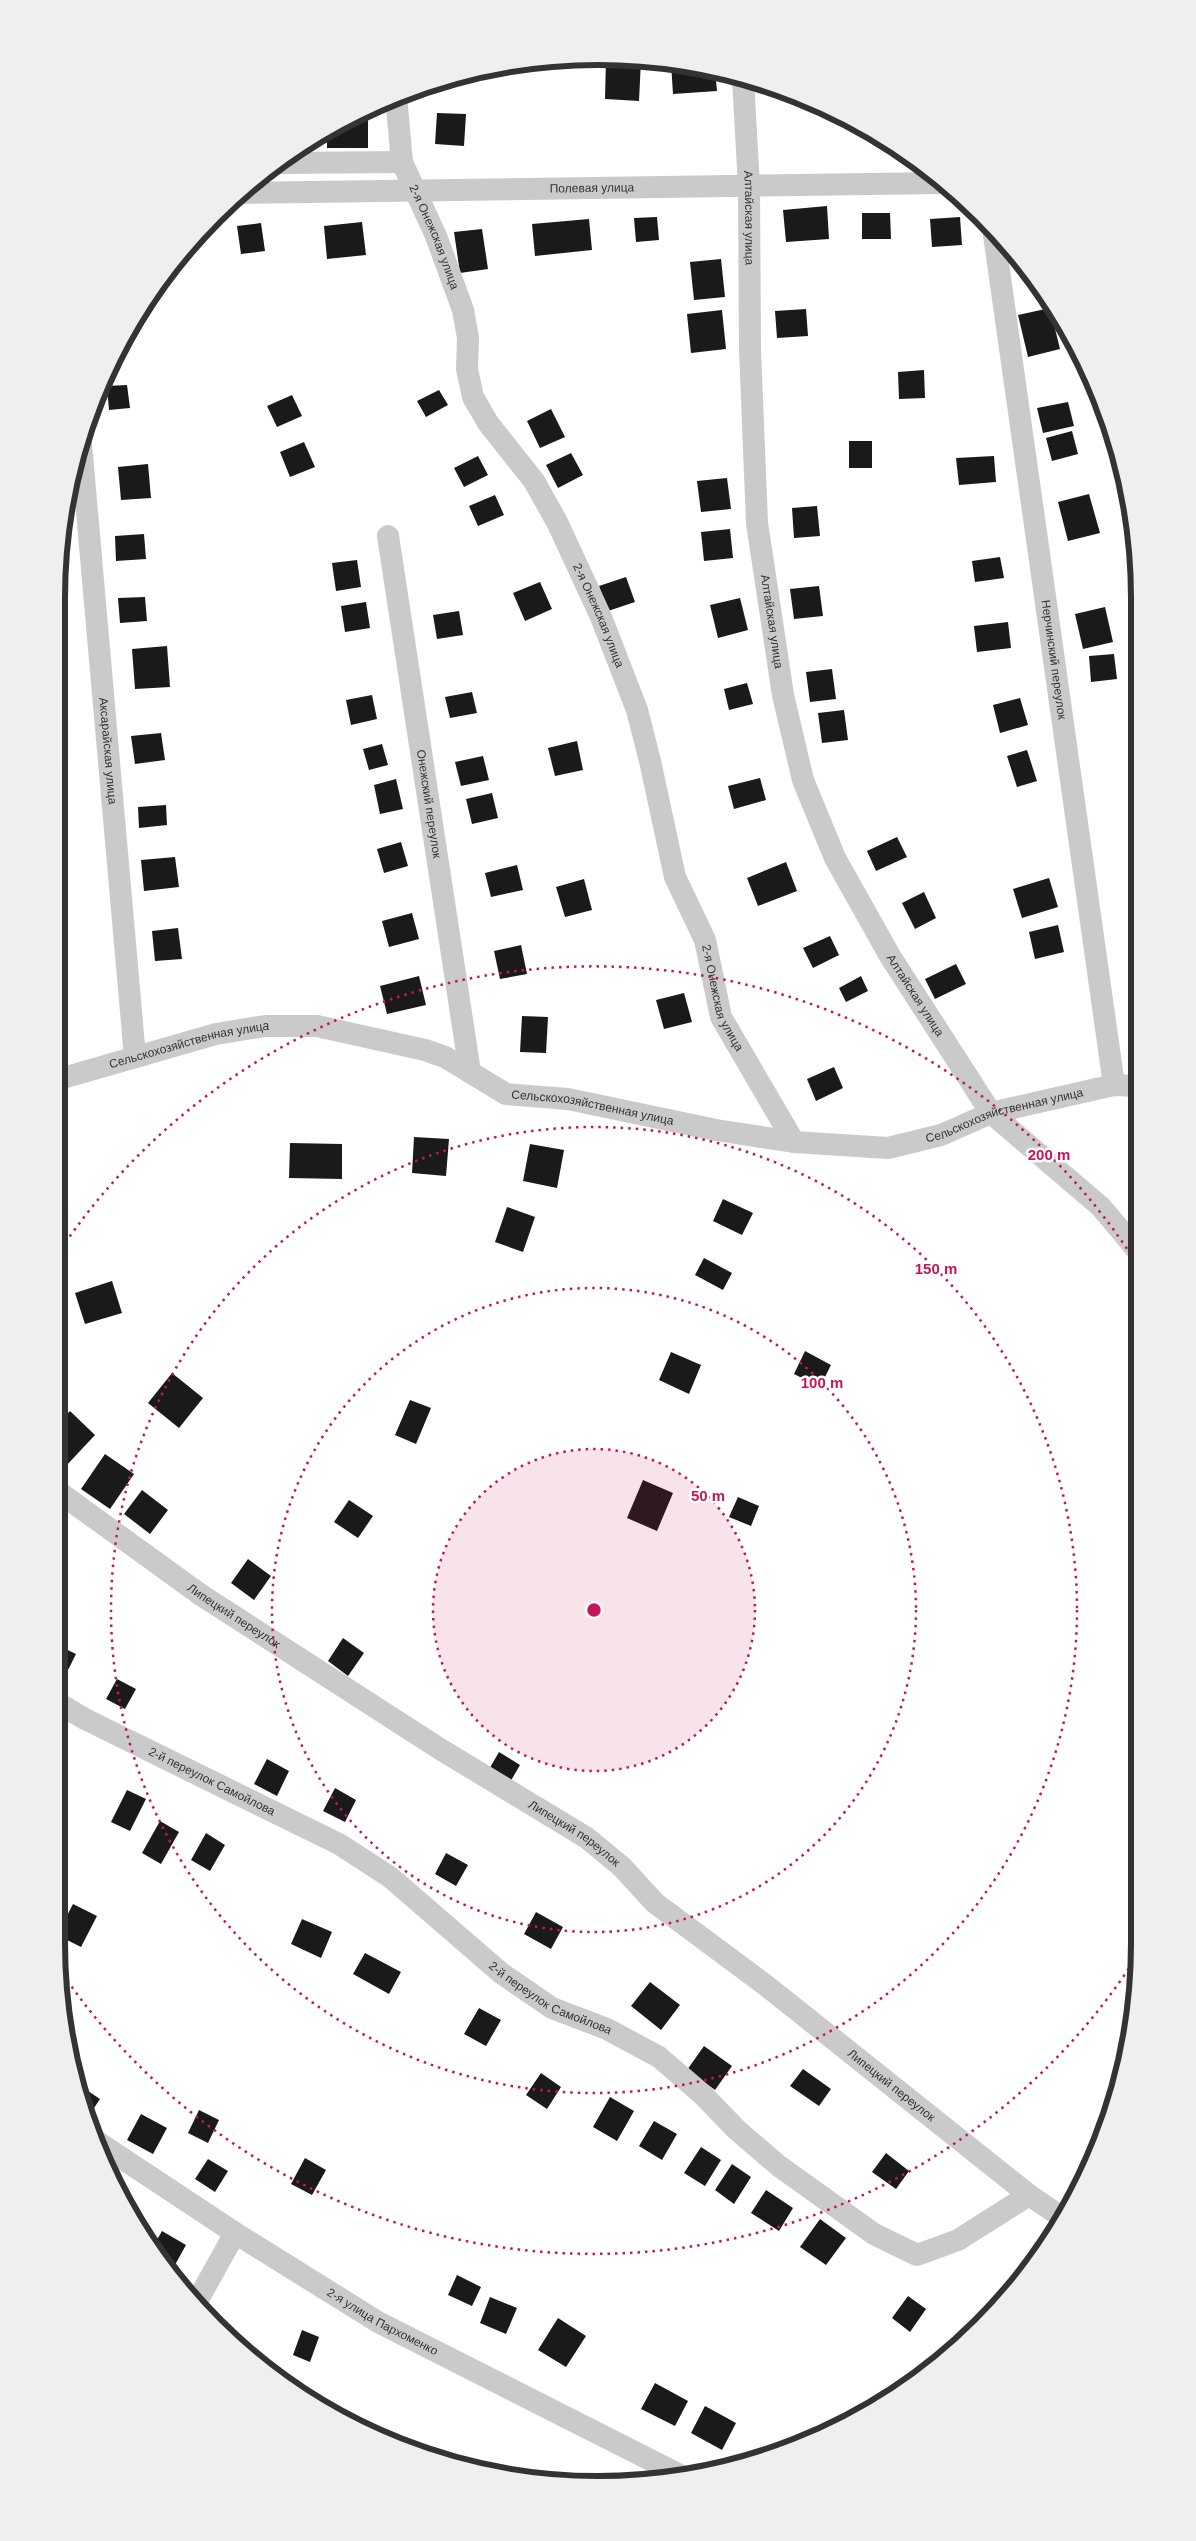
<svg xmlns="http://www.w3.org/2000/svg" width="1196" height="2541" viewBox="0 0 1196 2541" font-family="Arial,sans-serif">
	<rect width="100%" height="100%" fill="#fff"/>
	<path fill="#1a1a1a" d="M 606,58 L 641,60 L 639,101 L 605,99 Z
		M 671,63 L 715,70 L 717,91 L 673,94 Z
		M 765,85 L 795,94 L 795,95 L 766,95 Z
		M 437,113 L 466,114 L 464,146 L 435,144 Z
		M 356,116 L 368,116 L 368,148 L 327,148 L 327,131 Z
		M 827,206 L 829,239 L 786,242 L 783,210 Z
		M 862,213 L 890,213 L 891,239 L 862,239 Z
		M 657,217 L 659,240 L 636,242 L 634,218 Z
		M 960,217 L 962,245 L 932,247 L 930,219 Z
		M 589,219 L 592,250 L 535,256 L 532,224 Z
		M 362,222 L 366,255 L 327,259 L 324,226 Z
		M 261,223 L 265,251 L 241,254 L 237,226 Z
		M 482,229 L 488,269 L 460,273 L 454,232 Z
		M 721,259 L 725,297 L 694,300 L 690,262 Z
		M 1050,308 L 1060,349 L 1028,357 L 1018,315 Z
		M 806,309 L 808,336 L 777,338 L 775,311 Z
		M 722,310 L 726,349 L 691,353 L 687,314 Z
		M 924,370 L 925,398 L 899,399 L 898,372 Z
		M 127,385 L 130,408 L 109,410 L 107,386 Z
		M 439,390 L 448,405 L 426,417 L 417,401 Z
		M 292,395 L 302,416 L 277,427 L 267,406 Z
		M 1068,402 L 1074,426 L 1043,433 L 1037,408 Z
		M 551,409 L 565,437 L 540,448 L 527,421 Z
		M 1072,431 L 1078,454 L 1052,461 L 1046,438 Z
		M 849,441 L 872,441 L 872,468 L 849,468 Z
		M 304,442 L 315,467 L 290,477 L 280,452 Z
		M 571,453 L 583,475 L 558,488 L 546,465 Z
		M 478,456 L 488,475 L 464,487 L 454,468 Z
		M 994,456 L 996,482 L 959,485 L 956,458 Z
		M 148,464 L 151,498 L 121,500 L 118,467 Z
		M 727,478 L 731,509 L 701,512 L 697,481 Z
		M 1089,494 L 1100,533 L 1068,541 L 1058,502 Z
		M 495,495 L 504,515 L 478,526 L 469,506 Z
		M 817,506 L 820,536 L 794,538 L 792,508 Z
		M 730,529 L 733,558 L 704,561 L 701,532 Z
		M 144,534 L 146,559 L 116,561 L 115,536 Z
		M 1000,557 L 1004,578 L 975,582 L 972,561 Z
		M 357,560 L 361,587 L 336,591 L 332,563 Z
		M 626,577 L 635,602 L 608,611 L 599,586 Z
		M 540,582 L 552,609 L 525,621 L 513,593 Z
		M 819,586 L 823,616 L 794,619 L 790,589 Z
		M 145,597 L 147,621 L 120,623 L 118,598 Z
		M 740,598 L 748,630 L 718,638 L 710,605 Z
		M 366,602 L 370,628 L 345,632 L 341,606 Z
		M 1105,607 L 1113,642 L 1083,649 L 1075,614 Z
		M 459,611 L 463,635 L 437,639 L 433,615 Z
		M 1008,622 L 1011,648 L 977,652 L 974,626 Z
		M 61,630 L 62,661 L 56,661 L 56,631 Z
		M 167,646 L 170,687 L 135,689 L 132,649 Z
		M 1114,654 L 1117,679 L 1091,682 L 1089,656 Z
		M 832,669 L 836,699 L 810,702 L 806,672 Z
		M 747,683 L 753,704 L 729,710 L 724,689 Z
		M 472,692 L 477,713 L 450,718 L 445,697 Z
		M 372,695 L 377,719 L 351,725 L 346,700 Z
		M 1020,698 L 1028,725 L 1000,733 L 993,705 Z
		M 844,710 L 848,740 L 822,743 L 818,713 Z
		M 161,733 L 165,760 L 135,764 L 131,736 Z
		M 577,741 L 583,770 L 555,776 L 548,748 Z
		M 382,744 L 388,765 L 369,770 L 363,749 Z
		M 1027,750 L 1037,781 L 1017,787 L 1007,756 Z
		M 483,756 L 489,780 L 461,786 L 455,762 Z
		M 760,778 L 766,800 L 734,809 L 728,786 Z
		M 396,779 L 403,809 L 380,814 L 374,785 Z
		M 492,793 L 498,818 L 472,824 L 466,799 Z
		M 166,805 L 167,825 L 139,828 L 138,807 Z
		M 63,817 L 66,847 L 56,848 L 56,818 Z
		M 897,837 L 907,857 L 876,871 L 867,851 Z
		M 401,842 L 408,866 L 384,873 L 377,849 Z
		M 175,857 L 179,887 L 144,891 L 141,860 Z
		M 786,862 L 797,891 L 758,906 L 747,878 Z
		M 517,865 L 523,890 L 491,897 L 485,873 Z
		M 1049,878 L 1058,907 L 1022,918 L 1013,889 Z
		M 584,879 L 592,910 L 565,917 L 556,887 Z
		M 924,892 L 936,918 L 915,929 L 902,903 Z
		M 412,913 L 419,939 L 389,947 L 382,921 Z
		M 1058,925 L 1064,952 L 1035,959 L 1029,932 Z
		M 178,928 L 182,959 L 155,961 L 152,931 Z
		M 830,936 L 839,955 L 813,968 L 803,948 Z
		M 521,945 L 527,974 L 500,979 L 494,951 Z
		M 956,964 L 966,984 L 935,999 L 925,979 Z
		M 419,976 L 426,1005 L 387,1014 L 380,986 Z
		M 861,976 L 868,991 L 846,1002 L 839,988 Z
		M 684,993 L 692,1022 L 664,1029 L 656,1000 Z
		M 522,1016 L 548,1017 L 546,1053 L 520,1052 Z
		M 834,1067 L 843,1088 L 816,1101 L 807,1079 Z
		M 414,1137 L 449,1139 L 446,1176 L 412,1173 Z
		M 290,1143 L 342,1144 L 342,1179 L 289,1178 Z
		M 530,1144 L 564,1150 L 557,1188 L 523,1181 Z
		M 723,1199 L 753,1213 L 742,1235 L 713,1221 Z
		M 507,1207 L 535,1217 L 523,1252 L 495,1242 Z
		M 56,1247 L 60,1270 L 56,1271 Z
		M 704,1258 L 732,1273 L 723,1290 L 695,1275 Z
		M 112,1281 L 122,1313 L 85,1324 L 75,1293 Z
		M 805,1351 L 831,1365 L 820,1387 L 794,1374 Z
		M 671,1352 L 701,1365 L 689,1394 L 659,1380 Z
		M 172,1373 L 203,1398 L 179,1428 L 148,1403 Z
		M 410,1400 L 431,1408 L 416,1444 L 395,1435 Z
		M 70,1411 L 95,1435 L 65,1467 L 56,1459 L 56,1425 Z
		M 105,1454 L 134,1474 L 110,1509 L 81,1489 Z
		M 643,1480 L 673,1493 L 657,1531 L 627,1518 Z
		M 142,1490 L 168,1510 L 150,1534 L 124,1514 Z
		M 738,1497 L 759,1506 L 751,1526 L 729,1517 Z
		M 349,1500 L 373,1516 L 358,1538 L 334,1522 Z
		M 248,1559 L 271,1576 L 254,1600 L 231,1583 Z
		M 343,1638 L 364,1653 L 348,1676 L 328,1661 Z
		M 57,1645 L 76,1654 L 66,1674 L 56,1669 Z
		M 117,1679 L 136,1689 L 125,1709 L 106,1699 Z
		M 499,1752 L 520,1765 L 509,1784 L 488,1771 Z
		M 267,1759 L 289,1771 L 277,1796 L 254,1784 Z
		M 335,1788 L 356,1800 L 345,1822 L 323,1811 Z
		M 127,1790 L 146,1799 L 130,1831 L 111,1822 Z
		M 160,1821 L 179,1832 L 161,1864 L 142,1853 Z
		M 206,1833 L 225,1845 L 210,1871 L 191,1860 Z
		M 446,1853 L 468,1865 L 456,1886 L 435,1874 Z
		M 73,1904 L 97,1916 L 81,1947 L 57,1935 Z
		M 536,1912 L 563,1927 L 551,1949 L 524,1934 Z
		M 302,1919 L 332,1932 L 321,1958 L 291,1944 Z
		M 365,1953 L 401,1972 L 389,1994 L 353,1974 Z
		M 650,1982 L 680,2005 L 661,2030 L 631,2006 Z
		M 479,2008 L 501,2020 L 486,2046 L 464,2034 Z
		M 704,2046 L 732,2066 L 715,2090 L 687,2070 Z
		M 803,2069 L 831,2089 L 819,2106 L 790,2086 Z
		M 541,2073 L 561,2087 L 547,2109 L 526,2095 Z
		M 76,2083 L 100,2099 L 86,2120 L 85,2117 Z
		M 610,2097 L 634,2111 L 617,2141 L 593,2127 Z
		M 199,2110 L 219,2120 L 208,2143 L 188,2133 Z
		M 141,2114 L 167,2128 L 153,2154 L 127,2140 Z
		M 654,2121 L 677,2134 L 662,2160 L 639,2146 Z
		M 701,2147 L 721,2160 L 705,2186 L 684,2173 Z
		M 886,2153 L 909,2171 L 896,2189 L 872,2172 Z
		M 305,2158 L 326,2170 L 312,2195 L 291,2184 Z
		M 208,2159 L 228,2171 L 215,2192 L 195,2179 Z
		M 732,2164 L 751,2177 L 734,2204 L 715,2190 Z
		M 766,2190 L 793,2208 L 779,2231 L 751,2213 Z
		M 820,2219 L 846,2238 L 826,2265 L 800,2247 Z
		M 162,2231 L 186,2245 L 171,2272 L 153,2247 Z
		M 1048,2238 L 1051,2240 L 1049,2244 L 1034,2263 L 1031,2262 Z
		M 457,2275 L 481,2287 L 472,2306 L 448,2295 Z
		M 908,2296 L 926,2309 L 910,2332 L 892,2318 Z
		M 490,2297 L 517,2308 L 506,2334 L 480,2323 Z
		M 558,2318 L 586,2336 L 566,2367 L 538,2350 Z
		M 302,2330 L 319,2337 L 310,2362 L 293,2355 Z
		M 655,2383 L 688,2401 L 675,2426 L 641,2409 Z
		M 705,2406 L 736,2423 L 722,2450 L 691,2433 Z
		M 617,2473 L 635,2482 L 612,2484 Z"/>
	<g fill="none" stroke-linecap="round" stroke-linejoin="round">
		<g stroke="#cacaca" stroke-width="22">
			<path id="s1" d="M 743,79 L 749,187 L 750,350 L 757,523 L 783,695 L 803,780 L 835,858 L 890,956 L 991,1113 L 1101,1207 L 1137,1250"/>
			<path id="s2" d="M 396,96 L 402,162 L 436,236 L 463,310 L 468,338 L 467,369 L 473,397 L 488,423 L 534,481 L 557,522 L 601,617 L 637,710 L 650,761 L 675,877 L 705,940 L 721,1017 L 794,1142"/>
			<path d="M 278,163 L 402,162"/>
			<path id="s3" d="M 242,193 L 942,183"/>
			<path id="s4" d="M 994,235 L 1114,1085"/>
			<path id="s5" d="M 81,444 L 135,1057"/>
			<path id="s6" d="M 388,536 L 470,1072"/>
			<path id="s7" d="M 56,1080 L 216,1034 L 265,1026 L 317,1026 L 425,1050 L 445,1057 L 506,1094 L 568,1099 L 716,1130 L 794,1142 L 888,1148 L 941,1135 L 991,1113 L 1114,1085 L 1137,1086"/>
			<path id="s8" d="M 56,1490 L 201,1595 L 440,1749 L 587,1838 L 622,1867 L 655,1903 L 768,1987 L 1029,2195 L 1063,2218"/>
			<path id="s9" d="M 56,1702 L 85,1719 L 339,1844 L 390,1877 L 501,1973 L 552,2008 L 607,2029 L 659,2057 L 702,2094 L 737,2130 L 779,2166 L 874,2234 L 917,2255 L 958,2240 L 1029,2195"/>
			<path id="s10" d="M 96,2141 L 235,2233 L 378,2322 L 684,2477"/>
			<path d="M 195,2305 L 235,2233"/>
		</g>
	</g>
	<circle cx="594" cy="1610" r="161" fill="#c2185b" fill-opacity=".12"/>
	<g fill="none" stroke="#c2185b" stroke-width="2.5" stroke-dasharray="2.5 5">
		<circle cx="594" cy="1610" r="161"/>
		<circle cx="594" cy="1610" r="322"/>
		<circle cx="594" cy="1610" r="483"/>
		<path d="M1137 1956A644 644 0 0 1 60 1970M57 1255A644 644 0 0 1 1137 1264"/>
	</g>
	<g text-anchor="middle" stroke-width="5" stroke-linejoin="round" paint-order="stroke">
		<g font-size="12" fill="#333" stroke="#fff">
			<text dy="4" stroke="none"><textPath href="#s3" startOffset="350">Полевая улица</textPath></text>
			<text dy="4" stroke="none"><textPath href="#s1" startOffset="139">Алтайская улица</textPath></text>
			<text dy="4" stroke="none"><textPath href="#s2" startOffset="148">2-я Онежская улица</textPath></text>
			<text dy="4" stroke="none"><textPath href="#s2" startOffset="568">2-я Онежская улица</textPath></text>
			<text dy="4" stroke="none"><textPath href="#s1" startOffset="544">Алтайская улица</textPath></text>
			<text dy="4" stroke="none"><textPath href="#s4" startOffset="429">Нерчинский переулок</textPath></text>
			<text dy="4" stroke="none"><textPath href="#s5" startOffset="308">Аксарайская улица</textPath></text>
			<text dy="4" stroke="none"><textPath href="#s6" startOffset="271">Онежский переулок</textPath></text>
			<text dy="4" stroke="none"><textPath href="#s1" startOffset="949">Алтайская улица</textPath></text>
			<text dy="4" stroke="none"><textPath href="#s2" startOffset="972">2-я Онежская улица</textPath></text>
			<text dy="4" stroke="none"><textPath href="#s7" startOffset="138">Сельскохозяйственная улица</textPath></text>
			<text dy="4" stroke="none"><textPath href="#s7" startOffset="559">Сельскохозяйственная улица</textPath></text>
			<text dy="4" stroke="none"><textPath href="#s7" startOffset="979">Сельскохозяйственная улица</textPath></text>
			<text dy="4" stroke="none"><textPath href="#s8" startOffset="218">Липецкий переулок</textPath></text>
			<text dy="4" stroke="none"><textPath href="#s9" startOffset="175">2-й переулок Самойлова</textPath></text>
			<text dy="4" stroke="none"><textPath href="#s8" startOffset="622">Липецкий переулок</textPath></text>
			<text dy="4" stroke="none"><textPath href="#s9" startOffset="580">2-й переулок Самойлова</textPath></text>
			<text dy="4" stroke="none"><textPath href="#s8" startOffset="1028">Липецкий переулок</textPath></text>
			<text dy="4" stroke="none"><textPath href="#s10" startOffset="339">2-я улица Пархоменко</textPath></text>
		</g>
	</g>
	<path d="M0 0H1196V2541H0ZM598 65H598A533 533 0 0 1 1131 598V1943A533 533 0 0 1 598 2476H598A533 533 0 0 1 65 1943V598A533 533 0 0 1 598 65Z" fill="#efefef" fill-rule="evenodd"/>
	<path fill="none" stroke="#333" stroke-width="6" d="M598 65H598A533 533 0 0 1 1131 598V1943A533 533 0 0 1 598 2476H598A533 533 0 0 1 65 1943V598A533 533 0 0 1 598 65Z"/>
	<circle cx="594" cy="1610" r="8" fill="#c2185b" stroke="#fff" stroke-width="2.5"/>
	<g font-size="15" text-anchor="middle" font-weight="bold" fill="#c2185b" stroke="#fff" stroke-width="5" stroke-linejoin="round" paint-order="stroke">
		<text x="1049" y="1160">200 m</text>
		<text x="936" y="1274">150 m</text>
		<text x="822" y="1388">100 m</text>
		<text x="708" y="1501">50 m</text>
	</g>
</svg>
